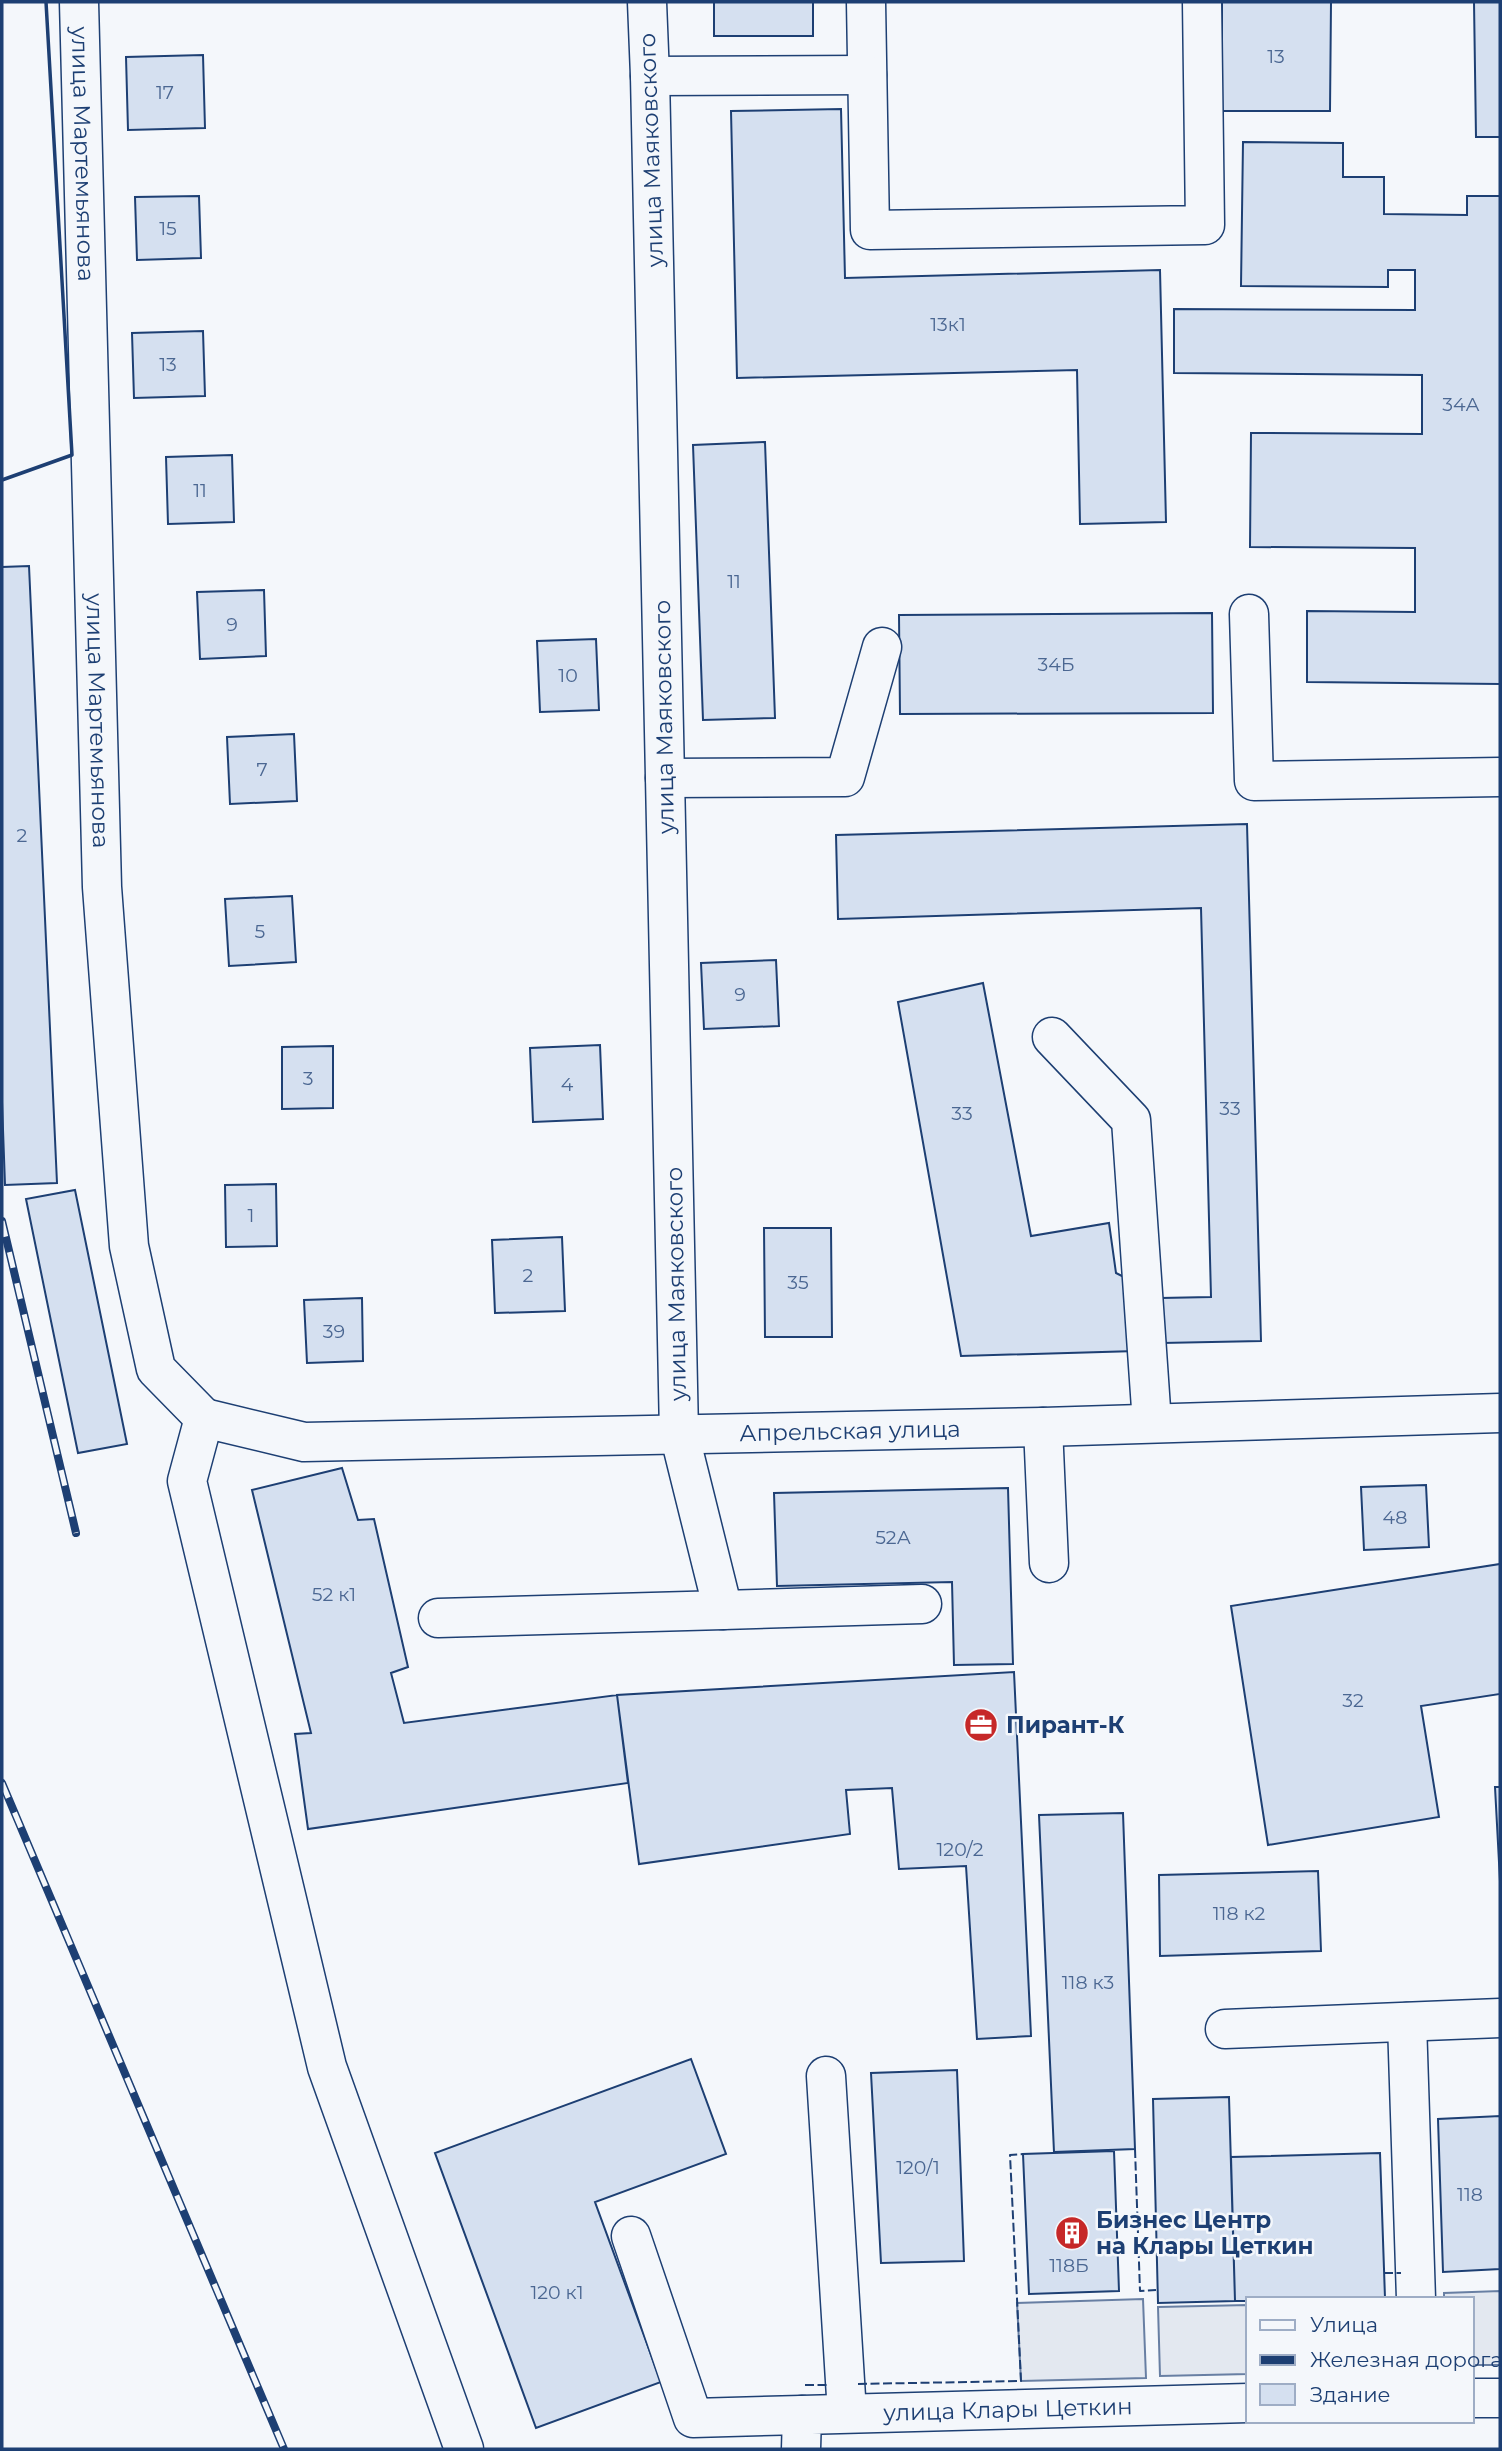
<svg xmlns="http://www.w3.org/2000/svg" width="1502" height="2451" viewBox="0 0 1502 2451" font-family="Montserrat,sans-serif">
	<rect width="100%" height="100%" fill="#f4f7fb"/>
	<path fill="#e3e8f0" stroke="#687fa3" stroke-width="2" d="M 1500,2291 L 1500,2365 L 1472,2365 L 1472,2299 L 1444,2299 L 1444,2293 Z
		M 1143,2299 L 1146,2378 L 1021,2381 L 1017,2303 Z
		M 1248,2305 L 1248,2374 L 1160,2376 L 1158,2307 Z"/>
	<path fill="#d5e0f0" stroke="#1d3f73" stroke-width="2" d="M 714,2 L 813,2 L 813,36 L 714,36 Z
		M 1222,2 L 1331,2 L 1330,111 L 1222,111 Z
		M 1474,2 L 1500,2 L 1500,137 L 1476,137 Z
		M 203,55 L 205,128 L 128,130 L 126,57 Z
		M 841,109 L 845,278 L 1160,270 L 1166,522 L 1080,524 L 1077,370 L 737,378 L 731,111 Z
		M 1243,142 L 1343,143 L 1343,177 L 1384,177 L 1384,214 L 1467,215 L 1467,196 L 1500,196 L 1500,684 L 1307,682 L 1307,611 L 1415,612 L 1415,548 L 1250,547 L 1251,433 L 1422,434 L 1422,375 L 1174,373 L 1174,309 L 1415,310 L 1415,270 L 1388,270 L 1388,287 L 1241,286 Z
		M 199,196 L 201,258 L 137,260 L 135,197 Z
		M 203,331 L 205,396 L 134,398 L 132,333 Z
		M 765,442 L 775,718 L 703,720 L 693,445 Z
		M 232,455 L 234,522 L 168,524 L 166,457 Z
		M 29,566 L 57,1183 L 5,1185 L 2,1102 L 2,567 Z
		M 264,590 L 266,656 L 200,659 L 197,592 Z
		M 1212,613 L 1213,713 L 900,714 L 899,615 Z
		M 596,639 L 599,710 L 540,712 L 537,641 Z
		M 294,734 L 297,801 L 230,804 L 227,737 Z
		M 1247,824 L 1261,1341 L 1162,1343 L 1161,1298 L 1211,1297 L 1201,908 L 838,919 L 836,835 Z
		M 292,896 L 296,962 L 229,966 L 225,899 Z
		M 776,960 L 779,1026 L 704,1029 L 701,963 Z
		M 983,983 L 1031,1236 L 1109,1223 L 1116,1273 L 1124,1277 L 1136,1351 L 961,1356 L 898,1002 Z
		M 600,1045 L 603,1119 L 533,1122 L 530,1048 Z
		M 333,1046 L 333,1108 L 282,1109 L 282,1047 Z
		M 276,1184 L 277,1246 L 226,1247 L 225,1185 Z
		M 75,1190 L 127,1444 L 78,1453 L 26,1199 Z
		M 764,1228 L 831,1228 L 832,1337 L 765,1337 Z
		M 562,1237 L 565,1311 L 495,1313 L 492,1240 Z
		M 362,1298 L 363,1361 L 307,1363 L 304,1300 Z
		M 342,1468 L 358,1520 L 374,1519 L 408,1667 L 391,1673 L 404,1723 L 617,1695 L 628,1783 L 308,1829 L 295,1734 L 311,1733 L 252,1490 Z
		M 1426,1485 L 1429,1547 L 1364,1550 L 1361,1487 Z
		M 1008,1488 L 1013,1664 L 954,1665 L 952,1582 L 777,1586 L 774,1493 Z
		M 1500,1564 L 1500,1694 L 1421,1706 L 1439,1817 L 1268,1845 L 1231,1606 Z
		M 1014,1672 L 1031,2036 L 977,2039 L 966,1866 L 899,1869 L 892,1788 L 846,1790 L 850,1834 L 639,1864 L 617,1695 Z
		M 1495,1787 L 1500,1787 L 1500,1881 Z
		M 1123,1813 L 1135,2149 L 1054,2152 L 1039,1815 Z
		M 1318,1871 L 1321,1951 L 1160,1956 L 1159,1875 Z
		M 691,2059 L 726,2154 L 595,2202 L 661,2382 L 536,2428 L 435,2153 Z
		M 957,2070 L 964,2261 L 881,2263 L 871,2073 Z
		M 1229,2097 L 1235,2301 L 1158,2303 L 1153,2099 Z
		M 1500,2116 L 1500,2269 L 1443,2272 L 1438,2119 Z
		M 1114,2151 L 1119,2291 L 1029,2294 L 1023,2154 Z
		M 1380,2153 L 1385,2298 L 1248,2299 L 1248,2301 L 1235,2301 L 1231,2157 Z"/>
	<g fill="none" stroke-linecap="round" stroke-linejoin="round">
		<g stroke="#1d3f73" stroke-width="41">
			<g id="minor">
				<path id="s1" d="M 79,2 L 102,887 L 129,1246 L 156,1369 L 204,1418"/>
				<path d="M 866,2 L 870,230 L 1205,225 L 1202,2"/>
				<path d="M 650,76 L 867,75"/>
				<path d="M 1249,614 L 1254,781 L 1500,777"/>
				<path d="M 665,778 L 845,777 L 882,647"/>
				<path d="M 1052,1037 L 1131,1120 L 1152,1423"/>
				<path id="s2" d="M 204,1418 L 304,1442 L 1043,1427 L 1500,1413"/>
				<path d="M 204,1418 L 187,1481 L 327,2067 L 464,2449"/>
				<path d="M 1043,1427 L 1049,1563"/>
				<path d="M 723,1610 L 922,1604"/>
				<path d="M 438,1618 L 723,1610 L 679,1433 L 650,76 L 647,2"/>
				<path d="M 1407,2022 L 1416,2299"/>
				<path d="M 1225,2029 L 1500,2018"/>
				<path d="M 826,2076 L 847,2413"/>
				<path d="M 631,2236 L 693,2418 L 802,2415"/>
				<path d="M 1472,2398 L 1500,2398"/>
				<path id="s3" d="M 801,2449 L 802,2415 L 1248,2403"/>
			</g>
		</g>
		<use href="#minor" stroke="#f4f7fb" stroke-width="38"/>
		<g stroke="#1d3f73" stroke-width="8">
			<path id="rail" d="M 2,1221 L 76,1533
				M 2,1783 L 284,2449"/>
		</g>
		<use href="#rail" stroke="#f4f7fb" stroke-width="5" stroke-dasharray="16" stroke-linecap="butt"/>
		<path stroke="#1d3f73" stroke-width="2" stroke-dasharray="9 3.5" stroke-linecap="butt" d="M 1135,2149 L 1140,2291 L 1156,2290
			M 1384,2273 L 1401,2273
			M 858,2384 L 1021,2381 L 1010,2155 L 1023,2154
			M 805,2385 L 830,2385"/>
		<path stroke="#1d3f73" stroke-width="3.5" d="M 2,480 L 72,455 L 46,2"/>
	</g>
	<defs>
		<g id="office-disc" transform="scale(1.75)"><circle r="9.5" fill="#c62828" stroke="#f4f7fb"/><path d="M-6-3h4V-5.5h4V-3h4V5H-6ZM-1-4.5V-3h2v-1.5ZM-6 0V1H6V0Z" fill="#fff"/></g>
		<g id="building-disc" transform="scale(1.75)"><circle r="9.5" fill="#c62828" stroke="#f4f7fb"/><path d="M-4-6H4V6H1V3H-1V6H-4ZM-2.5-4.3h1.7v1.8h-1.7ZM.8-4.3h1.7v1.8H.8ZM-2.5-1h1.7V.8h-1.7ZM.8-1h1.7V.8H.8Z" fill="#fff"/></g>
	</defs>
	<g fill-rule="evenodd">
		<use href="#office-disc" x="981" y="1725"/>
		<use href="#building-disc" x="1072" y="2233"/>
	</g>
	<g text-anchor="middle" stroke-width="5" stroke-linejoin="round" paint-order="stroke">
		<g font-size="19" fill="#4b6792">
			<text x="1276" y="63">13</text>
			<text x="165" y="99">17</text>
			<text x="168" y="235">15</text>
			<text x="948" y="331">13к1</text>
			<text x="168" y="371">13</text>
			<text x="1461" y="411">34А</text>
			<text x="200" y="497">11</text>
			<text x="734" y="588">11</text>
			<text x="232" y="631">9</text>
			<text x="1056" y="671">34Б</text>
			<text x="568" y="682">10</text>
			<text x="262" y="776">7</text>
			<text x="22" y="842">2</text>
			<text x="260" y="938">5</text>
			<text x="740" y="1001">9</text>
			<text x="308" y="1085">3</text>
			<text x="567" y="1091">4</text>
			<text x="1230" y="1115">33</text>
			<text x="962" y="1120">33</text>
			<text x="251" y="1222">1</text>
			<text x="528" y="1282">2</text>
			<text x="798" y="1289">35</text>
			<text x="334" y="1338">39</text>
			<text x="1395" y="1524">48</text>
			<text x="893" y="1544">52А</text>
			<text x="334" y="1601">52 к1</text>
			<text x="1353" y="1707">32</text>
			<text x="960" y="1856">120/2</text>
			<text x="1239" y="1920">118 к2</text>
			<text x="1088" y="1989">118 к3</text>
			<text x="918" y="2174">120/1</text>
			<text x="1470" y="2201">118</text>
			<text x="1069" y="2272">118Б</text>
			<text x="557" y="2299">120 к1</text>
		</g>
		<g font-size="23" fill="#1d3f73" stroke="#f4f7fb">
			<text transform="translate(651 150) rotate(-92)" y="8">улица Маяковского</text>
			<text dy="8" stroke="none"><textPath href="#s1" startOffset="152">улица Мартемьянова</textPath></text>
			<text transform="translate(664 717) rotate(-91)" y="8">улица Маяковского</text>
			<text dy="8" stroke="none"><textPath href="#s1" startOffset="719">улица Мартемьянова</textPath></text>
			<text transform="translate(676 1284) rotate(-91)" y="8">улица Маяковского</text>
			<text dy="8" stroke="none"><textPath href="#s2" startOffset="649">Апрельская улица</textPath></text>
			<text dy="8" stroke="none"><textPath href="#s3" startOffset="240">улица Клары Цеткин</textPath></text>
		</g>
		<g font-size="23" font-weight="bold" fill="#1d3f73" stroke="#f4f7fb" text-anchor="start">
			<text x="1006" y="1733">Пирант-К</text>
			<text x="1096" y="2228">Бизнес Центр<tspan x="1096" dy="26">на Клары Цеткин</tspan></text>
		</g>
	</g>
	<rect width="1502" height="2451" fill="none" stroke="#1d3f73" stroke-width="7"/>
	<rect x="1246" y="2297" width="228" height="126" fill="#f4f7fb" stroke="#9eadc5" stroke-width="2"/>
	<rect x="1260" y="2320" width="35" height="10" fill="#f4f7fb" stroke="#9eadc5" stroke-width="2"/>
	<text x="1310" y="2332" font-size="21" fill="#1d3f73">Улица</text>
	<rect x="1260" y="2355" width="35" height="10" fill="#1d3f73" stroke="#9eadc5" stroke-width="2"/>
	<text x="1310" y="2367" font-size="21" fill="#1d3f73">Железная дорога</text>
	<rect x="1260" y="2384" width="35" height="21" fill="#d5e0f0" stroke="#9eadc5" stroke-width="2"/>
	<text x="1310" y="2402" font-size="21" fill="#1d3f73">Здание</text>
</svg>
